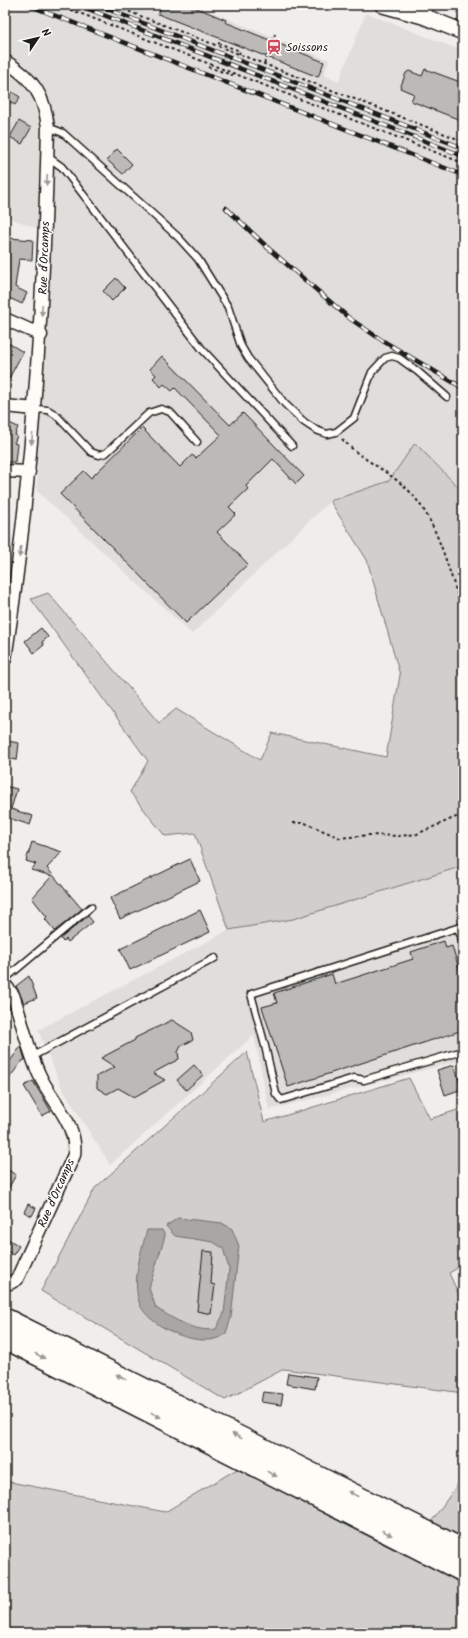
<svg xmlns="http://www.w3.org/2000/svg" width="468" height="1638" viewBox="0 0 468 1638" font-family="Kalam,sans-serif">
	<rect width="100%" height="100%" fill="#f0eeea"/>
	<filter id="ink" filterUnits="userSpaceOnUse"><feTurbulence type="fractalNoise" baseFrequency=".025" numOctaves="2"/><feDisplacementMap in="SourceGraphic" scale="8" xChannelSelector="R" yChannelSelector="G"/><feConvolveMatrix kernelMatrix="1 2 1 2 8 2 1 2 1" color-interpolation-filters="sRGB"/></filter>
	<g filter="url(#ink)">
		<path fill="#e0deda" d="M 5,5 L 136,5 L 194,29 L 206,9 L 240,24 L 329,60 L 324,75 L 339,81 L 366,13 L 463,51 L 463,484 L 423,507 L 361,491 L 330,501 L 192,634 L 37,491 L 41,230 L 5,216 Z
			M 463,866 L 463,1060 L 269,1110 L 254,1035 L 110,1165 L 62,1088 L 38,1030 L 229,930 L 293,919 Z"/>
		<path fill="#d0cfcc" stroke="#767674" d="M 415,443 L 463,492 L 463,866 L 293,919 L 229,930 L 195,833 L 165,836 L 130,792 L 148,761 L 31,599 L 48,593 L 159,723 L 176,709 L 260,760 L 272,733 L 386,757 L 400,675 L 367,560 L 330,501 L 389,481 Z
			M 247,1052 L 264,1122 L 409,1078 L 430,1119 L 463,1108 L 463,1265 L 449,1273 L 463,1304 L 463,1393 L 284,1369 L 225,1400 L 41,1291 L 95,1188 Z
			M 237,1469 L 407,1556 L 463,1477 L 463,1633 L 5,1633 L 5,1481 L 165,1512 Z"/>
		<path fill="#a8a7a3" stroke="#706f6d" d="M 178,1218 L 222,1223 L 232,1229 L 239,1246 L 231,1318 L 226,1333 C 206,1353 146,1327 139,1302 C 132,1278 141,1252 147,1230 L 162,1230 L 165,1236 L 149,1288 L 156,1308 C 174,1319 196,1333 216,1329 L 224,1313 L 229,1269 L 223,1248 L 213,1242 L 175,1236 L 166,1226 Z"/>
		<path fill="#bbbab6" stroke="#1c1c1c" d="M 162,5 L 190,5 L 226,20 L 225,22 L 324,62 L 318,77 L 158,14 Z
			M 425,69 L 463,83 L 463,121 L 411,101 L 414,94 L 400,88 L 406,73 L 409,71 L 422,76 Z
			M 9,90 L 20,97 L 15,105 L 5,99 L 5,95 Z
			M 19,121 L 31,128 L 22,144 L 10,137 Z
			M 117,149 L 132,164 L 123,174 L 107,160 Z
			M 9,238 L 33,240 L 32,260 L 19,259 L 15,287 L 27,293 L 22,304 L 5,296 L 5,248 L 8,248 Z
			M 116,278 L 125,288 L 112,301 L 103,291 Z
			M 5,341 L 23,352 L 5,386 Z
			M 162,356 L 230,425 L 243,413 L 304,476 L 296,484 L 273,459 L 246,486 L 248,489 L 229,507 L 236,514 L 217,532 L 248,564 L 186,623 L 60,494 L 84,471 L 91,478 L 142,428 L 180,467 L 192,455 L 196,458 L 221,435 L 175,388 L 172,391 L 164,384 L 161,387 L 153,378 L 156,375 L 150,369 Z
			M 5,421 L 18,427 L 15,435 L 17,436 L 14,443 L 17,444 L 15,462 L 5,462 Z
			M 41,628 L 48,637 L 42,642 L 44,645 L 34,653 L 25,641 Z
			M 7,741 L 19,743 L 17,760 L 5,758 Z
			M 5,786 L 17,789 L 11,809 L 33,816 L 30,825 L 9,818 L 8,822 L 5,822 Z
			M 32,842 L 62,852 L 47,868 L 82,909 L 55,931 L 45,919 L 47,917 L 32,898 L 52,876 L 31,870 L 36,864 L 26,861 Z
			M 190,859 L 200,881 L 120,919 L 110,898 Z
			M 200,910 L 210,932 L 130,970 L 120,949 Z
			M 88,916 L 93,922 L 68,942 L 66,939 L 63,942 L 61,938 Z
			M 444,941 L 446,948 L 452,946 L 463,981 L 463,1030 L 288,1087 L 262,1007 L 277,1003 L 274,993 L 332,974 L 335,984 L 413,959 L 411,952 Z
			M 29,976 L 37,998 L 24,1003 L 16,986 Z
			M 172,1020 L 191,1032 L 193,1040 L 181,1046 L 178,1052 L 179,1059 L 153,1073 L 165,1080 L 134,1097 L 118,1088 L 107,1094 L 97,1088 L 97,1076 L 115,1067 L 101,1058 L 135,1040 L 135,1038 Z
			M 21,1046 L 25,1060 L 22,1061 L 10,1077 L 5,1073 L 5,1068 Z
			M 194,1065 L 203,1075 L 186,1090 L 177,1080 Z
			M 454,1065 L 462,1089 L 445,1095 L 437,1070 Z
			M 33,1081 L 51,1111 L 42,1116 L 24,1086 Z
			M 5,1168 L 16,1175 L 5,1194 Z
			M 28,1204 L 36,1208 L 32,1216 L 24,1212 Z
			M 5,1237 L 19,1246 L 13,1255 L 5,1250 Z
			M 203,1251 L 213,1252 L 211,1284 L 215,1285 L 211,1314 L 197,1311 Z
			M 288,1373 L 317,1377 L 315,1389 L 286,1384 Z
			M 263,1392 L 283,1394 L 281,1405 L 261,1402 Z"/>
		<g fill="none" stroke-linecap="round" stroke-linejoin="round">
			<g stroke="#1c1c1c" stroke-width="9">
				<path id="service" d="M 48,127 L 63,133 L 178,237 L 198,259 L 228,307 L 241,346 L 248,358 L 285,404 L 304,422 L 316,430 L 327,434 L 336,432 L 354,418 L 372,372 L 385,358 L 392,356 L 399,358 L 417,371 L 447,397
					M 48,157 L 62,167 L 202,349 L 292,446
					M 35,409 L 48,410 L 56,415 L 91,452 L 99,455 L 106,453 L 149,413 L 161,409 L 170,412 L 197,442
					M 463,926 L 251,994 L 265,1046 L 276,1094 L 281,1100 L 354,1078 L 364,1080 L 463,1051
					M 458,928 L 463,943
					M 5,979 L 91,907
					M 33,1056 L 215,958"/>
			</g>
			<g stroke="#1c1c1c" stroke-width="15">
				<path id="minor" d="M 423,16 L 427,5
					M 5,61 C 33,79 44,94 48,127 C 44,305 32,483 5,659
					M 5,319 L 41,335
					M 5,406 L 35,409
					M 5,471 L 29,472
					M 5,985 L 13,995 C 22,1021 28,1050 39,1074 C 51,1101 78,1124 74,1155 L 17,1279 L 10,1283 L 5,1283"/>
			</g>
			<g stroke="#1c1c1c" stroke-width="18">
				<path id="tertiary" d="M 383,5 L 423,16 L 463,32"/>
			</g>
			<g stroke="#1c1c1c" stroke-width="24">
				<path id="trunk" d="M 5,1319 L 463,1550
					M 5,1338 L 463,1571"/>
			</g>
			<path stroke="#1c1c1c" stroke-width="2" stroke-dasharray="3 3" stroke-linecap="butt" d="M 59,5 L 463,163
				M 112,5 L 463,141
				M 218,43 L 240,51 L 239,54
				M 264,64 L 275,34
				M 208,67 L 232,75 L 233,72
				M 342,439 C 359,458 385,469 405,487 C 436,516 445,560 459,599 L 463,604
				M 293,823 L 305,823 L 340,838 L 369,835 L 399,836 L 417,834 L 463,814"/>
			<use href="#service" stroke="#fdfcf7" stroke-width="6"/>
			<use href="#minor" stroke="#fdfcf7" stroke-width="12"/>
			<use href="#tertiary" stroke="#fdfcf7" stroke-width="15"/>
			<use href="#trunk" stroke="#fdfcf7" stroke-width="21"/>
			<g stroke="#1c1c1c" stroke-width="4.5">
				<path id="rail" d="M 28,5 L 463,175
					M 78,5 L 463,156
					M 97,5 L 463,148
					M 226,208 L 268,248 L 349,318 L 383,341 L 463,388"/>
			</g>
			<use href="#rail" stroke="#fdfcf7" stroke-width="3" stroke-dasharray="9" stroke-linecap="butt"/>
		</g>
		<defs><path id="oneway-solid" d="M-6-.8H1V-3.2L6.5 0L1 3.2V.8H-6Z"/></defs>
		<g fill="#989794">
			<use href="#oneway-solid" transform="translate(47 180) rotate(93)"/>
			<use href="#oneway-solid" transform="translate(42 310) rotate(93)"/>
			<use href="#oneway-solid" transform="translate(32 439) rotate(96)"/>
			<use href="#oneway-solid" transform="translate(20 552) rotate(98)"/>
			<use href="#oneway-solid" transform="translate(40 1356) rotate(27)"/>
			<use href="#oneway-solid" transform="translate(121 1377) rotate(-153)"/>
			<use href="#oneway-solid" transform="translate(156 1415) rotate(27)"/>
			<use href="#oneway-solid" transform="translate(237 1436) rotate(-153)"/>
			<use href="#oneway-solid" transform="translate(272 1474) rotate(27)"/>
			<use href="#oneway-solid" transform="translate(353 1494) rotate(-153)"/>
			<use href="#oneway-solid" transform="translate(387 1533) rotate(27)"/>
		</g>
	</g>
	<defs>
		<g id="station-bare" transform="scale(1.2)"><path d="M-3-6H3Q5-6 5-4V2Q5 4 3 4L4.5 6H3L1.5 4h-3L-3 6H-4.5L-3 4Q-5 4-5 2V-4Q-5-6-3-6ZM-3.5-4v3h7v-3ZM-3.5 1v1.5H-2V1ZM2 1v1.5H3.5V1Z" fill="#d1495b" stroke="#fdfcf7" stroke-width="2.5" paint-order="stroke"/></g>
	</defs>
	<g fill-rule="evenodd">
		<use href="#station-bare" x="274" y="47"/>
	</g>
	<g text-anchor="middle" stroke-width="3" stroke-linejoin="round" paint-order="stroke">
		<g font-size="12" fill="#1c1c1c" stroke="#fdfcf7" text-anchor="start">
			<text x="286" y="51">Soissons</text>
		</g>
		<g font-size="12" fill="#1c1c1c" stroke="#fdfcf7">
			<text transform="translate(44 258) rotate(-88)" y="4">Rue d'Orcamps</text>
			<text transform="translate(56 1193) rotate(-66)" y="4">Rue d'Orcamps</text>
		</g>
	</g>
	<rect width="468" height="1638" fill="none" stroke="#fdfcf7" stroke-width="20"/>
	<rect x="10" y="10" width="448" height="1618" fill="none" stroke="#1c1c1c" stroke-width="1.5" filter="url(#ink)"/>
	<g transform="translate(38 38) rotate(55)" stroke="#fdfcf7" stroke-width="3" paint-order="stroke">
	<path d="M0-3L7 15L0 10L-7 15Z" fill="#1c1c1c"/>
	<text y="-6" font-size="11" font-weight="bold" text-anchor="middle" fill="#1c1c1c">N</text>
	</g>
</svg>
